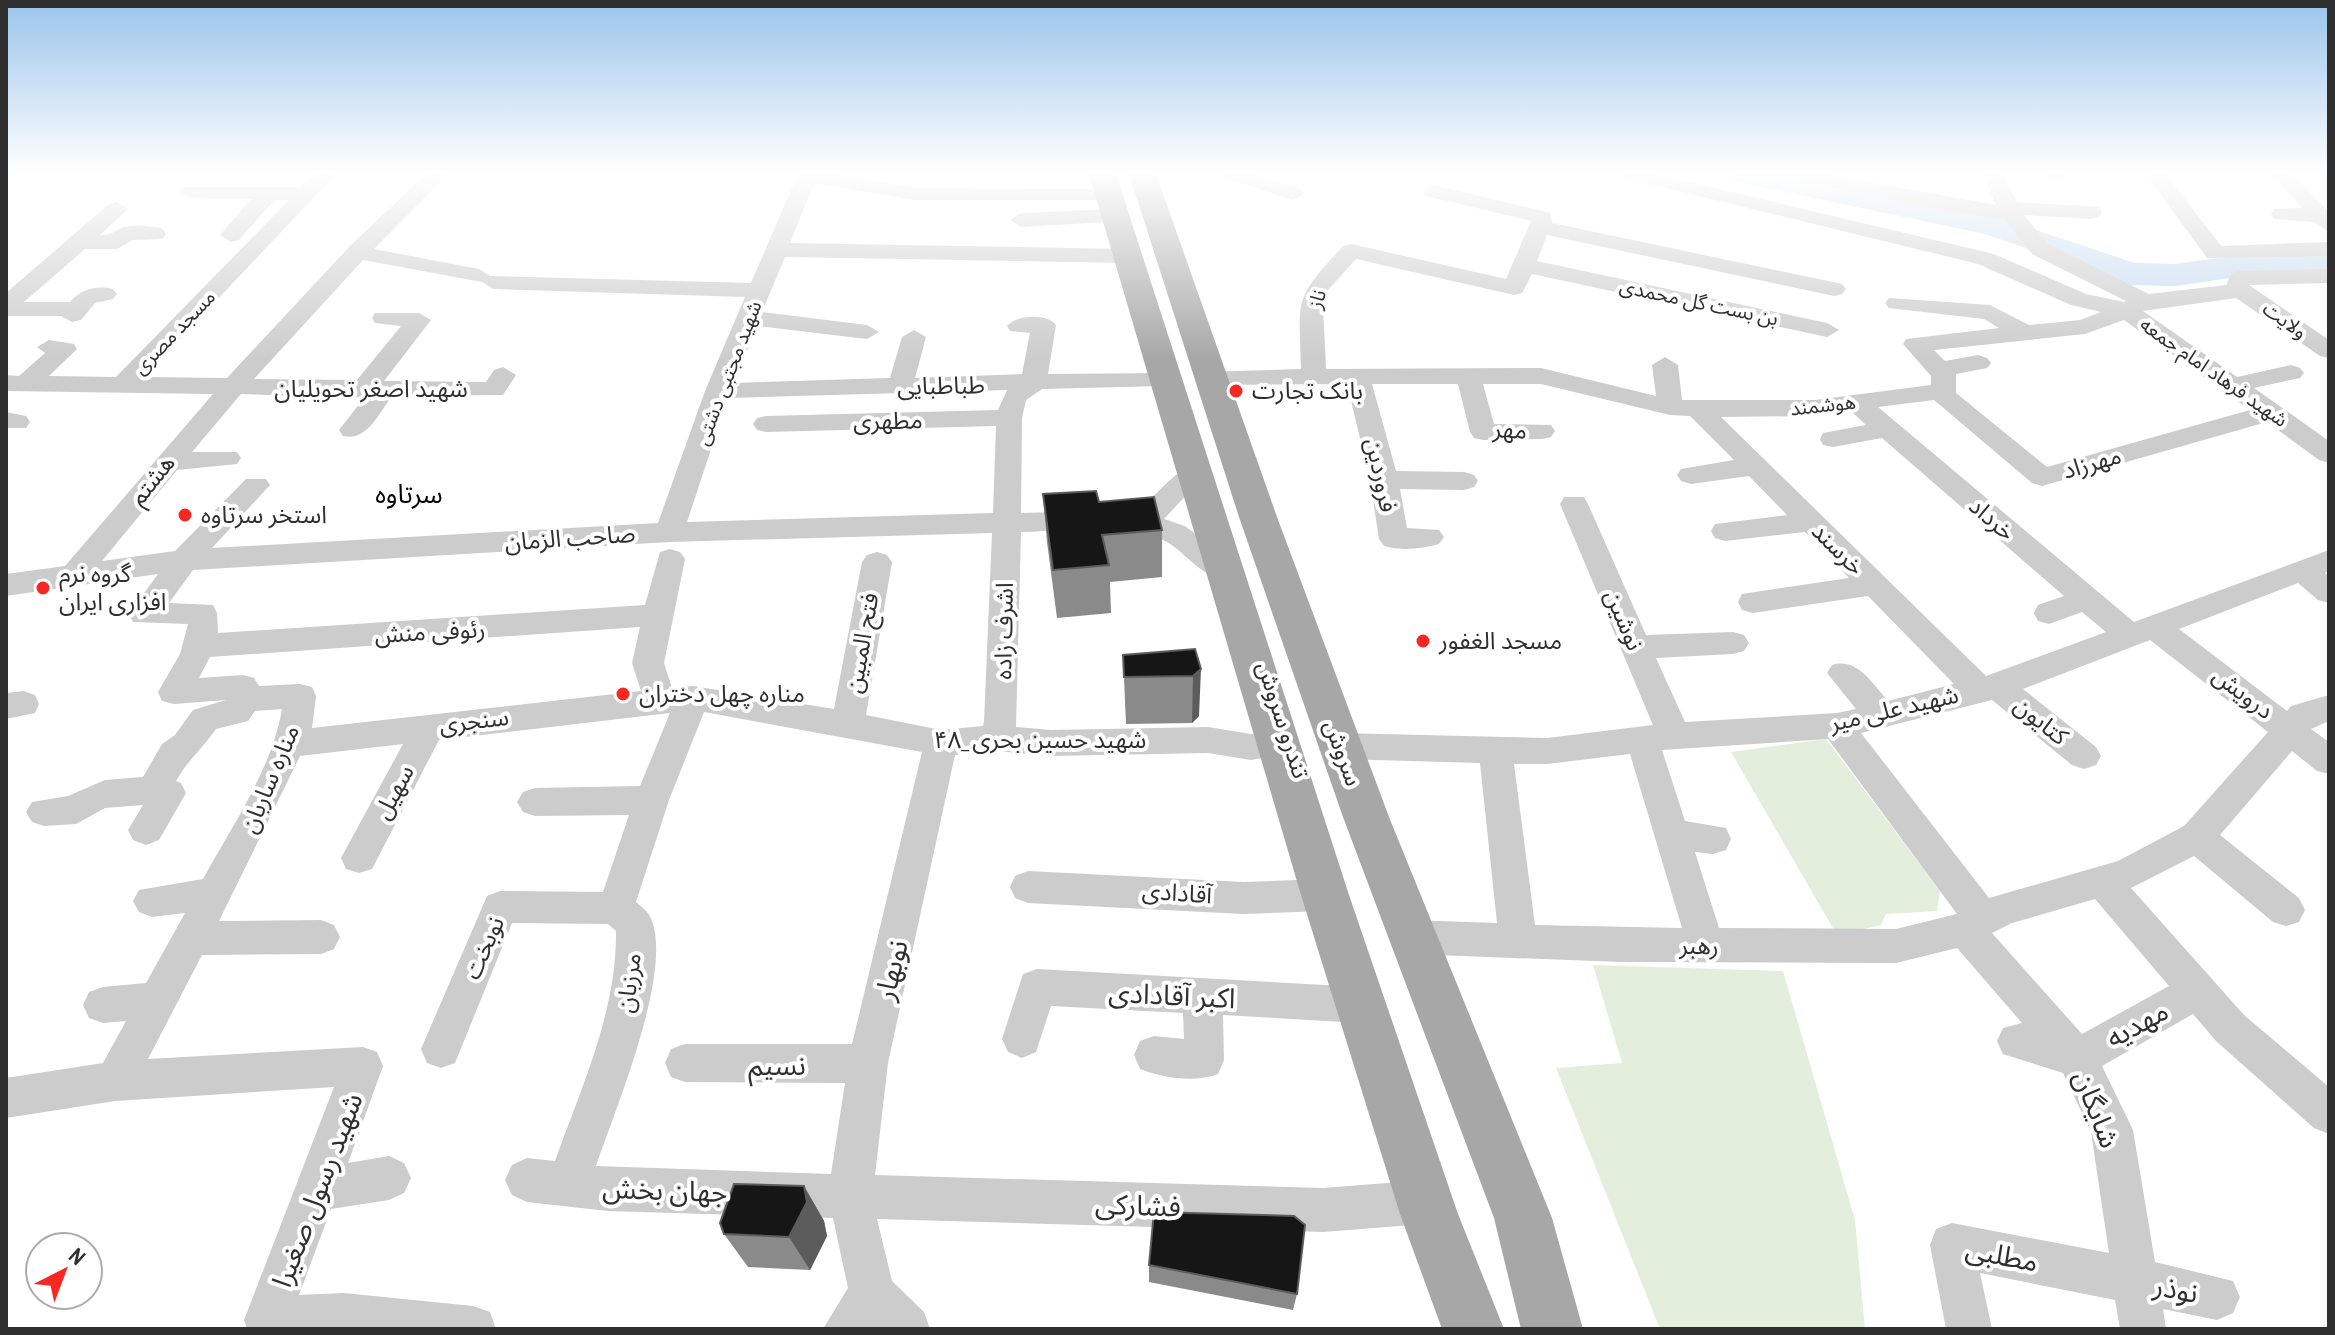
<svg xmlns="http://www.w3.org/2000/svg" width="2335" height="1335" viewBox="0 0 2335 1335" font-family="'Archivo Narrow','Noto Sans Arabic',sans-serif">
	<rect width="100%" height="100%" fill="#fff"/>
	<path fill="#e3eedc" d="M 1826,739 L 1940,891 L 1937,911 L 1886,914 L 1881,925 L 1837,935 L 1731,752 Z
		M 1593,965 L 1783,971 L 1855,1220 L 1865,1329 L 1660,1329 L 1556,1068 L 1622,1063 Z"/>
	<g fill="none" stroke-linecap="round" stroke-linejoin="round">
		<path fill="#c6dbef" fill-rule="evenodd" d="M 1731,174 L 1792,174 L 1994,216 L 2135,263 L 2176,264 L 2251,253 L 2329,252 L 2329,274 L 2251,275 L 2176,286 L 2131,285 L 1985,234 L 1747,184 L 1735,181 Z"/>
		<path fill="#ccc" fill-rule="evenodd" d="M 315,174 L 336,174 L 144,377 L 227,378 L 349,247 L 426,174 L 448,174 L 374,249 L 479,269 L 490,276 L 751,283 L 798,174 L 835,174 L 915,188 L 1116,189 L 1119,194 L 1116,199 L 1108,200 L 915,200 L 814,183 L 790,243 L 1127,249 L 1138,256 L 1127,263 L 785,257 L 762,312 L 867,325 L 879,332 L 867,339 L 757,326 L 734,383 L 890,378 L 902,337 L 914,330 L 926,337 L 915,378 L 1022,374 L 1030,333 L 1010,331 L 1007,326 C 1016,315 1047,313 1056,325 L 1048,374 L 1172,373 L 1176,378 L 1172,383 L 1163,386 L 1042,389 L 1026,400 L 1022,418 L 1021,513 L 1133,510 C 1159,500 1175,461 1202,468 L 1206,474 L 1164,519 L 1185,526 L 1234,563 L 1238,570 L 1234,577 C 1204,586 1186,549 1161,539 C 1119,520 1066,531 1021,532 L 1016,727 L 1051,730 L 1208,727 L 1251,734 L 1279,731 L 1291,735 L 1296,744 L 1291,753 L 1251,760 L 1208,753 L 1051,756 L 995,751 L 955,755 L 888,1063 L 875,1175 L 1323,1188 L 1425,1180 L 1441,1186 L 1447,1202 L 1441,1218 L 1425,1224 L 1323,1232 L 877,1219 L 892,1281 L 924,1312 L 930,1329 L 823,1329 L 848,1288 L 833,1218 L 608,1211 L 527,1202 L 512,1195 L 505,1180 L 512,1165 L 527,1158 L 555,1161 C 582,1086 617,1011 616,931 L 608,924 L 512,923 L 455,1063 L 441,1068 L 427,1063 L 421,1049 L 487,896 L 500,891 L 603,892 L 629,815 L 535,816 L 523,812 L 517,802 L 523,792 L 535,788 L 640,786 L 670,713 L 439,740 L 372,869 L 359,873 L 346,869 L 341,858 L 403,744 L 300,756 L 219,921 L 321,920 L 334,925 L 340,937 L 334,949 L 321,954 L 202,955 L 148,1059 L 363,1047 L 377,1052 L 383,1066 L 348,1163 L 389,1156 L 404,1163 L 411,1178 L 404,1193 L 389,1200 L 331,1209 L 299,1295 L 344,1293 L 473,1306 L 490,1312 L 496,1329 L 247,1329 L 244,1320 L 334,1087 L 115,1101 L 6,1118 L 6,1078 L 103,1063 L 126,1021 L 103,1023 L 89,1018 L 83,1005 L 89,992 L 103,987 L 146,983 L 185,913 L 152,917 L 139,912 L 133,901 L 139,890 L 203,879 C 232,826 272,769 282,709 L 255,711 L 248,721 L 216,729 C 203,748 187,761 176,781 L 181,783 L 186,793 L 159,840 L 146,845 L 133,840 L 128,830 L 143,805 L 105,808 L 76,824 L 44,826 L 32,822 L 26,812 L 32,802 L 68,796 L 105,780 L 143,777 L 162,744 L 175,735 L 193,710 L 226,700 L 174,704 L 162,701 L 158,692 L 180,654 L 188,624 L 133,622 L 129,614 L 158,574 L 6,596 L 6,574 L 65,566 L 213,394 L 6,391 L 6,375 L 19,376 L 45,353 L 37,347 L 49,340 L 74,344 L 77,349 L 49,376 L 116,377 L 289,200 L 274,200 L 239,240 L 231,242 L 220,235 L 251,199 L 191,198 L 180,192 L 183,187 L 301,187 ZM 363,260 L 482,282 L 493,289 L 745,297 L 705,391 L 658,523 L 212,548 L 270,485 L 266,479 L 246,479 L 175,551 L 102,561 L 177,470 L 237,464 L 241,458 L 237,452 L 192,452 L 241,394 L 364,398 L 339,430 L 343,436 C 367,442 379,413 392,396 L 503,395 L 516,375 L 503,367 L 494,370 L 486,382 L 384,381 L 431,320 L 419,313 L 375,313 L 372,318 L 375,323 L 401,326 L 357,380 L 254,379 ZM 1007,390 L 998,410 L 766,416 L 757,418 L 753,424 L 757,430 L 766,432 L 996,426 L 993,513 L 687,522 L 728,398 ZM 992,533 L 984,722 L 983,726 L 941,730 L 866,715 L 892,562 L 887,555 L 877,552 L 867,555 L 862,562 L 834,709 L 693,686 L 672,688 L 664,663 L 685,559 L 680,552 L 670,549 L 660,552 L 645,605 L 218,633 L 217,613 L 213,605 L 169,603 L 193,570 L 669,542 ZM 640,627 L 632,663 L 641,691 L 312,728 L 316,696 L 312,687 L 300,684 L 259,686 L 254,678 L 243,675 L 199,678 L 210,657 ZM 704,712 L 922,752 L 852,1044 L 685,1044 L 671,1049 L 665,1063 L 671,1077 L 685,1082 L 845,1083 L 831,1174 L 596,1166 C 615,1110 672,975 652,921 C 649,912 643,908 636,902 L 669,800 Z
			M 1222,174 L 1252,174 L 1301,189 L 1304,194 L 1293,200 L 1225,178 Z
			M 1622,174 L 1656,174 L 1994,254 L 2086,294 L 2124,302 L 2126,301 L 2032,254 L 2004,219 L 1949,211 L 1796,180 L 1786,174 L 1825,174 L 1996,205 L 1983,174 L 2003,174 L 2017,202 L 2099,207 L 2102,212 L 2099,217 L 2091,219 L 2024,215 L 2048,244 L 2149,294 L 2226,285 L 2232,273 L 2240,271 L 2329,269 L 2329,283 L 2249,285 L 2329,340 L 2329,358 L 2320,356 L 2236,298 L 2143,311 L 2237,377 L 2291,365 L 2300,368 L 2304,373 L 2300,378 L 2254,388 L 2329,441 L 2329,463 L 2319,460 L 2267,422 L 2042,486 L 2032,483 L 1934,400 L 1878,407 L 2134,622 L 2329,550 L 2329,571 L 2325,573 L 2329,576 L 2329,603 L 2318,600 L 2298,583 L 2179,629 L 2287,711 L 2291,706 L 2329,695 L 2329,721 L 2311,729 L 2329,742 L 2329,774 L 2317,771 L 2292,751 L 2220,835 L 2299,898 L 2305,910 L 2299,922 L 2286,926 L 2273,922 L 2194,856 L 2131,888 L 2244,1015 L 2329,1087 L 2329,1134 L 2314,1128 L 2216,1041 L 2193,1014 L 2102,1066 L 2133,1130 L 2155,1262 L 2233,1281 L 2240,1297 L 2233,1313 L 2217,1320 L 2163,1309 L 2166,1329 L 2120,1329 L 2115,1300 L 1980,1273 L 1992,1329 L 1946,1329 L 1930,1245 L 1936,1229 L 1952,1223 L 2109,1253 L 2091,1132 L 2063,1073 L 2003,1054 L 1997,1041 L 2003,1028 L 2022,1023 L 1957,948 L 1896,963 L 1621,962 L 1410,954 L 1397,949 L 1391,937 L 1397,925 L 1410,920 L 1497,923 L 1480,763 L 1340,759 L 1328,755 L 1323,746 L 1328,737 L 1340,733 L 1547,738 L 1653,725 L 1560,504 L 1564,497 L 1584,497 L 1588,504 L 1646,635 L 1733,632 L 1744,635 L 1749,643 L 1744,651 L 1733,654 L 1656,658 L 1685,722 L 1837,713 L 1856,709 L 1827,673 L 1832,665 C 1857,657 1872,683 1888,701 L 1954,684 L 1868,596 L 1753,613 L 1742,610 L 1738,602 L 1742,594 L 1849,578 L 1805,532 L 1725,541 L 1715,538 L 1711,531 L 1715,524 L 1787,515 L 1749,476 L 1691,484 L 1681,481 L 1677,475 L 1681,469 L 1734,460 L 1690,416 L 1670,415 L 1541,384 L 1483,384 L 1494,424 L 1551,425 L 1555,431 L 1551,437 L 1542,439 L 1483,440 L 1474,438 L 1470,432 L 1458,384 L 1372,384 L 1396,471 L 1464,472 L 1474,475 L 1478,481 L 1474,487 L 1464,490 L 1400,489 L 1407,528 L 1439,530 L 1444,537 L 1439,544 C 1422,549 1401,551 1384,546 L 1379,539 L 1370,480 L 1347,384 L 1211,385 L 1198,377 L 1202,372 L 1301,369 C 1299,297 1293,300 1343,246 L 1351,244 L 1506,279 L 1531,221 L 1426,196 L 1423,191 L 1434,185 L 1551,213 L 1552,223 L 1842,284 L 1846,289 L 1842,294 L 1834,296 L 1547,235 L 1537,261 L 1827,323 L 1839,330 L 1827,337 L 1532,274 L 1522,293 L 1514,295 L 1356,259 L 1327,291 L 1323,304 L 1326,369 L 1541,368 L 1656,396 L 1652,365 L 1665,357 L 1678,365 L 1682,400 L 1815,400 L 1931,385 L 1931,376 L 1903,344 L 1906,339 L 1999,328 L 1984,319 L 1889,308 L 1885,303 L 1889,298 L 1990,305 L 2029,325 L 2080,320 L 2101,312 L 2071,305 L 1978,264 L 1625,178 ZM 2124,320 L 2250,410 L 2047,467 L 1956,393 L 1956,374 L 1987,368 L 1991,363 L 1987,358 L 1978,355 L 1945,361 L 1934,350 L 2085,334 ZM 1851,411 L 1866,425 L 1823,433 L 1820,439 L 1823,445 L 1833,447 L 1882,438 L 2064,596 L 2038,605 L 2034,613 L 2038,621 L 2049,624 L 2082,612 L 2106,632 L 1986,676 L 1721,417 L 1815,416 ZM 2150,640 L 2268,732 L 2184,826 L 2118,861 L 1989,898 L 1861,733 L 1992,700 L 2072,765 L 2084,769 L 2096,765 L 2101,756 L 2096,747 L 2023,689 ZM 1828,739 L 1957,914 L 1896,929 L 1719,928 L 1695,852 L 1713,854 L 1726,850 L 1731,839 L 1726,828 L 1685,821 L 1662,750 ZM 1630,754 L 1682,928 L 1535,925 L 1514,764 L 1547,764 ZM 2095,899 L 2169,986 L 2082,1034 L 1992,933 L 2012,923 Z
			M 2043,174 L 2071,174 L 2061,180 L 2046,178 Z
			M 2146,174 L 2166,174 L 2221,246 L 2329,242 L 2329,256 L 2207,258 Z
			M 2272,174 L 2293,174 L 2329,212 L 2329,232 L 2314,222 L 2274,219 L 2271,214 L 2274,209 L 2302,208 Z
			M 117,202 L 128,209 L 100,235 C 110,235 111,233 120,229 C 131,223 151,226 163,229 L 166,234 L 163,239 L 133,240 L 117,249 L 85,249 L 24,302 L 70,302 C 81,289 97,285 113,289 L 117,294 L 113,299 L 95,303 L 81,320 L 72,322 L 61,316 L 6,316 L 6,293 L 109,204 Z
			M 1115,209 L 1123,211 L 1126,216 L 1123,221 L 1021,227 L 1010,220 L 1021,213 Z
			M 6,412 L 26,416 L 30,422 L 26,428 L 6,428 Z
			M 23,691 L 35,695 L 39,704 L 35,713 L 6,719 L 6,693 Z
			M 1028,871 L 1243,882 L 1325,879 L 1338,884 L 1344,895 L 1338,906 L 1325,911 L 1243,914 L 1028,903 L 1015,898 L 1010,887 L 1015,876 Z
			M 1037,969 L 1361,987 L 1375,992 L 1381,1005 L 1375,1018 L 1361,1023 L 1223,1015 L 1224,1060 L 1218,1074 C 1195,1083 1163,1078 1140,1069 L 1134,1055 L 1140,1041 L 1154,1036 L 1184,1039 L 1183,1013 L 1051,1006 L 1036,1052 L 1022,1058 L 1008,1052 L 1002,1039 L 1023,974 Z"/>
		<path fill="#a7a7a7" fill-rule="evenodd" d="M 1089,174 L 1116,174 L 1349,895 L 1458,1214 L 1504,1329 L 1442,1329 L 1400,1214 L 1301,895 Z
			M 1129,174 L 1156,174 L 1277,517 L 1389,817 L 1552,1218 L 1583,1329 L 1521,1329 L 1494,1218 L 1343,817 L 1239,517 Z"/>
	</g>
	<path fill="#8a8a8a" d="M 1043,494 L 1099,502 L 1162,530 L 1162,577 L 1110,582 L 1111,613 L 1057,618 L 1047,542 Z
		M 1195,649 L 1199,716 L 1192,723 L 1126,724 L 1123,655 Z
		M 804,1186 L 824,1221 L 827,1236 L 810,1270 L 748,1267 L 724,1234 Z
		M 1149,1265 L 1297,1294 L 1293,1310 L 1149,1282 Z"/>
	<path fill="#5c5c5c" d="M 1201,669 L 1199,716 L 1192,723 L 1193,676 Z
		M 804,1186 L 824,1221 L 827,1236 L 810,1270 L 789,1237 Z"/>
	<path fill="#161616" stroke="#5c5c5c" stroke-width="2" d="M 1096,491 L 1099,502 L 1154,497 L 1162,530 L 1102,535 L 1109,565 L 1053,570 L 1043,494 Z
		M 1195,649 L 1201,669 L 1193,676 L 1124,677 L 1123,655 Z
		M 734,1184 L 804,1186 L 807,1202 L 789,1237 L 724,1234 L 720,1223 Z
		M 1154,1212 L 1294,1216 L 1305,1225 L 1297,1294 L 1149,1265 Z"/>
	<linearGradient id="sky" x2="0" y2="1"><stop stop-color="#9ac4eb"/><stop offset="0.48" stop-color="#fff"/><stop offset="1" stop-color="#fff" stop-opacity="0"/></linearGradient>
	<rect width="2335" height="360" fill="url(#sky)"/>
	<g fill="#f62821" stroke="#fff" stroke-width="3">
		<circle cx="1236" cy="391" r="8"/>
		<circle cx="185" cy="515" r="8"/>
		<circle cx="43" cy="588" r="8"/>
		<circle cx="1423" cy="641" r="8"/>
		<circle cx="623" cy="694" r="8"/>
	</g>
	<g text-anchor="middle" stroke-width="8" stroke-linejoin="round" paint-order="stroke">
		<g font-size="20" fill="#2f2f2f" stroke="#fff">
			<text transform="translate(1317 299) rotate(-72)" y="7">ناز</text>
			<text transform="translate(1699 302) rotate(12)" y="7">بن بست گل محمدی</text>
			<text transform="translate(2285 320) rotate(35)" y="7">ولایت</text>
			<text transform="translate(174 332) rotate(-46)" y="7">مسجد مصری</text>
			<text transform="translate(2214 372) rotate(35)" y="7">شهید فرهاد امام جمعه</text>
			<text transform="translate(728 373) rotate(-69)" y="7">شهید مجتبی دشتی</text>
			<text transform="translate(1823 405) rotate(-6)" y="7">هوشمند</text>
		</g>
		<g font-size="24" fill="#2f2f2f" stroke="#fff">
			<text transform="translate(941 386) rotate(-1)" y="8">طباطبایی</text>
			<text x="371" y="397">شهید اصغر تحویلیان</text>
			<text transform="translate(888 421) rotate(-1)" y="8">مطهری</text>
			<text transform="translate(1510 430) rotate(3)" y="8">مهر</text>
			<text transform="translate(2092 463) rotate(-16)" y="8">مهرزاد</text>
			<text transform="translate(1381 475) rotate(78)" y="8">فروردین</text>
			<text transform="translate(152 480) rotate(-51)" y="8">هشتم</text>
			<text transform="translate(1992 519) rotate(41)" y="8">خرداد</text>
			<text transform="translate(570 538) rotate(-4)" y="8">صاحب الزمان</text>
			<text transform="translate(1838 549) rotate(45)" y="8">خرسند</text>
			<text transform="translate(1624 620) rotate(67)" y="8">نوشین</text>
			<text transform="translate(1004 631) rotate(-89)" y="8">اشرف زاده</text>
			<text transform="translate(430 632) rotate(-3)" y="8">رئوفی منش</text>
			<text transform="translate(862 643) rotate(-80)" y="8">فتح المبین</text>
			<text transform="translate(2243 693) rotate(37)" y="8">درویش</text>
			<text transform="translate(1894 709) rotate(-13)" y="8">شهید علی میر</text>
			<text transform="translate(1283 720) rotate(72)" y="8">تندرو سروش</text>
			<text transform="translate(474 721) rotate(-7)" y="8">سنجری</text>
			<text transform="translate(2041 721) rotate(39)" y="8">کتایون</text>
			<text x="1040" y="748">۴۸_شهید حسین بحری</text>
			<text transform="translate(1343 753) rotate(70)" y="8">سروش</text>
			<text transform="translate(270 779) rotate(-67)" y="8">مناره ساربان</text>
			<text transform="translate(394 792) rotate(-62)" y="8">سهیل</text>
			<text transform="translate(1177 893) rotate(4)" y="8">آقادادی</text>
			<text transform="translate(1699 946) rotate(1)" y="8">رهبر</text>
			<text transform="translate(484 948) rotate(-66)" y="8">نوبخت</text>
			<text transform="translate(629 983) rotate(-82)" y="8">مرزبان</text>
		</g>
		<g font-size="24" fill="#2f2f2f" stroke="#fff" text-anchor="start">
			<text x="1252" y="399">بانک تجارت</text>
			<text x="201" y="523">استخر سرتاوه</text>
			<text x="59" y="582">گروه نرم<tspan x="59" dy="28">افزاری ایران</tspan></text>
			<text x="1439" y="649">مسجد الغفور</text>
			<text x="639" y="702">مناره چهل دختران</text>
		</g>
		<g font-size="26" fill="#000" stroke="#fff">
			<text x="409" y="503">سرتاوه</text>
		</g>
		<g font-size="28" fill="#2f2f2f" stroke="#fff">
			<text transform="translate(891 970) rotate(-76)" y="10">نوبهار</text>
			<text transform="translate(1172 995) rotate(3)" y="10">اکبر آقادادی</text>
			<text transform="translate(2137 1024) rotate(-29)" y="10">مهدیه</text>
			<text x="777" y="1075">نسیم</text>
			<text transform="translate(2097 1109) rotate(69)" y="10">شایگان</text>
			<text transform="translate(317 1190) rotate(-69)" y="10">شهید رسول صغیرا</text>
			<text transform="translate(665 1190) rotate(2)" y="10">جهان بخش</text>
			<text transform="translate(1138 1205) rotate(2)" y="10">فشارکی</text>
			<text transform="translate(2002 1255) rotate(11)" y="10">مطلبی</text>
			<text transform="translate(2176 1289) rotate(11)" y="10">نوذر</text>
		</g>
	</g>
	<rect width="2335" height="1335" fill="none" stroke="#2f2f2f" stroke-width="16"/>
	<g transform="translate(64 1271) rotate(42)"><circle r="38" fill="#ffffff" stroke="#acacac" stroke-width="2"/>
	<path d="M0-6L14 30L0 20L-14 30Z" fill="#f62821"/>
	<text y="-12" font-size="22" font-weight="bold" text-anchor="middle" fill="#2f2f2f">N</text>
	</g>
</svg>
